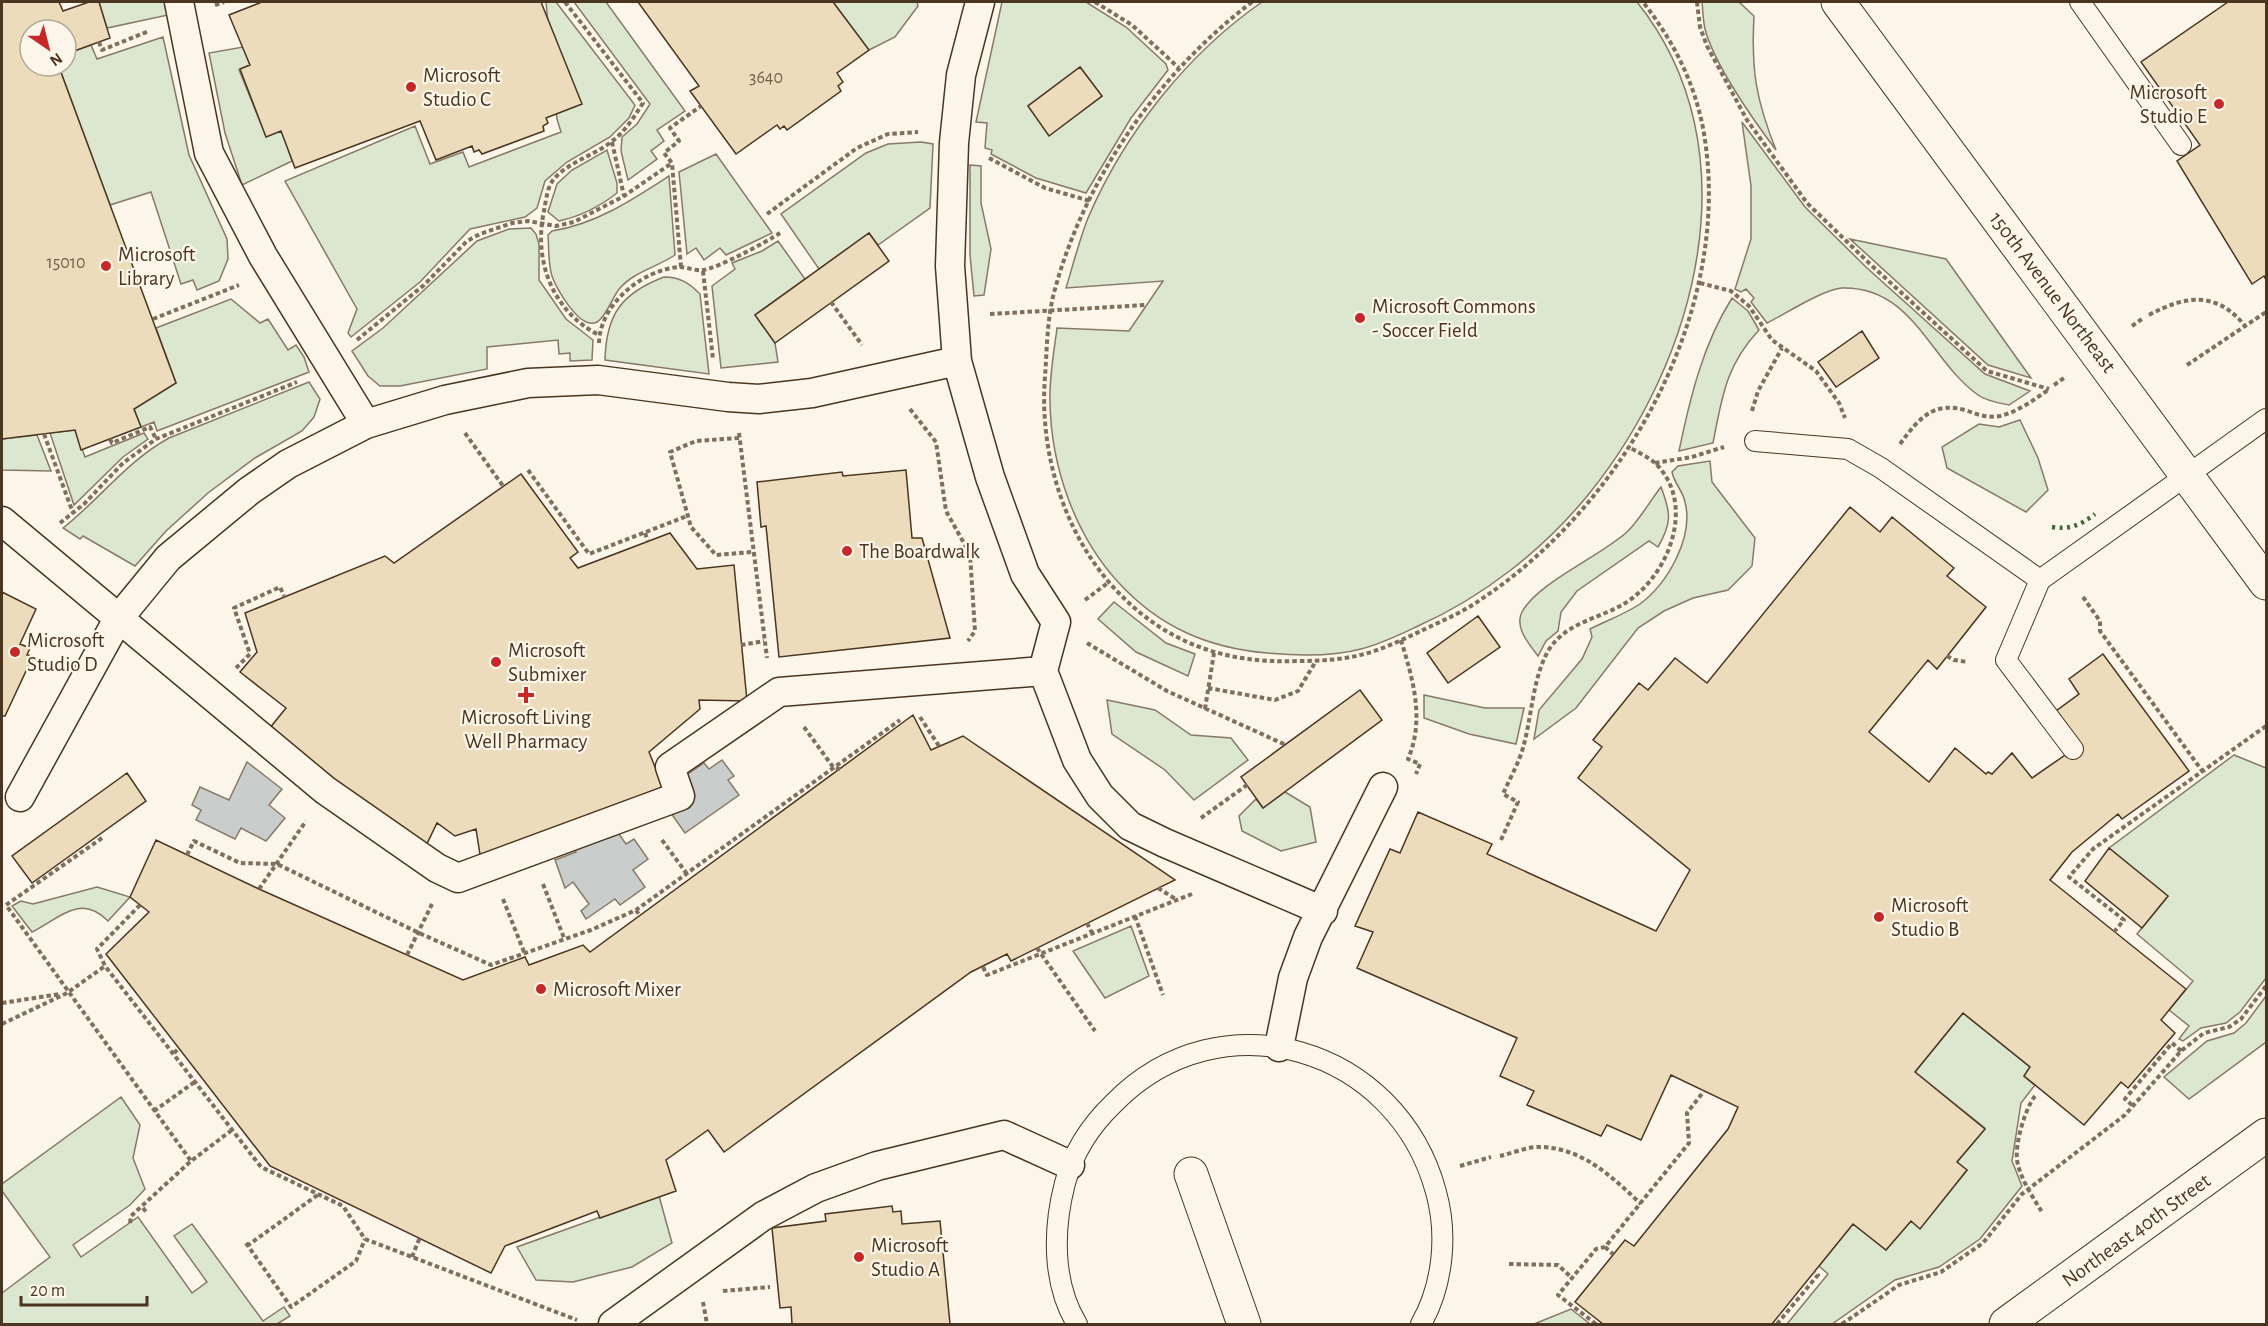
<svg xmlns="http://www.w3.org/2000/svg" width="2268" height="1326" viewBox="0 0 2268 1326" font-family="'Alegreya Sans',sans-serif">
	<rect width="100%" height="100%" fill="#fbf6e9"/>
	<path fill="#dce7d0" stroke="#887966" stroke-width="1.5" fill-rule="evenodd" d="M 99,2 L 165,2 L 168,15 L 107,28 Z
		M 546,2 L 556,2 L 635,105 L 629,118 L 610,137 L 567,162 L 545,181 L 537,208 L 525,217 L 470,229 L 420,282 L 351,337 L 348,333 L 357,309 L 285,181 L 415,126 L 430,164 L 463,152 L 469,167 L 561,132 L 557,119 Z
		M 574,2 L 606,2 L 685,111 L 657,130 L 664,141 L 651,151 L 657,159 L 628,180 L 621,151 L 622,137 L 637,124 L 650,104 Z
		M 833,2 L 917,2 L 918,6 L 895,37 L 869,50 Z
		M 1002,2 L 1086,2 L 1126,27 L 1166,64 L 1168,70 L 1131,118 L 1086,193 L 1036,178 L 991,154 L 992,150 L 985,148 L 987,123 L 976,122 ZM 1080,67 L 1102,96 L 1049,135 L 1028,106 Z
		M 1262,2 L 1637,2 C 1754,148 1698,360 1588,495 C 1543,550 1483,597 1418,626 C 1399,635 1381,644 1361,649 C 1331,657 1298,656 1267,653 C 1208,648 1159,627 1118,582 C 1075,535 1051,467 1050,402 C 1049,378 1054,352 1057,328 L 1129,331 L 1163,281 L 1066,288 C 1073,265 1079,241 1088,218 C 1124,134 1187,54 1262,2 Z
		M 1702,2 L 1739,2 L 1754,16 C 1751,70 1756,100 1776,150 C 1754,121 1714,64 1705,29 C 1703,21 1703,11 1702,2 Z
		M 163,37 L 189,155 L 227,239 L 228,259 L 219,281 L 197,290 L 193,280 L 181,284 L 151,192 L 110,205 L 59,67 L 48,71 L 46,66 L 66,66 L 66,54 L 91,45 L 97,59 Z
		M 243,47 L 250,65 L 239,70 L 266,136 L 282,130 L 292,161 L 242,185 L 225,133 L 209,53 Z
		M 1742,122 L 1805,207 L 1867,268 L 1985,374 L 2030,391 L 2009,405 C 1999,403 1986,401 1978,395 C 1930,361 1913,286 1842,288 C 1824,289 1785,314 1767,323 L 1751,302 L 1754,298 L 1746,289 L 1741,292 L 1735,289 L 1751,239 L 1751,186 Z
		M 921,142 L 933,144 L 930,208 L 878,245 L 869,233 L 819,269 L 781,214 L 866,153 L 888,144 Z
		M 607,150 L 617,183 L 617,193 C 599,207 582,216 559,221 L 548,212 L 557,184 L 572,170 Z
		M 716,154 L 772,233 L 726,255 L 720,248 L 704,260 L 696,248 L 687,254 L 679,172 Z
		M 970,165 L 981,166 L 981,203 L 991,249 L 984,295 L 974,296 L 970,255 Z
		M 669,176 L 675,255 C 657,267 634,272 620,288 C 612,297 607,316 597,322 C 580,331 556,288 552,276 C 548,263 549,248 548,235 L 552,231 C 596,224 632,200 669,176 Z
		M 531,228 L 536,234 L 539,244 L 539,280 L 566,319 L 593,340 L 592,360 L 570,361 L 570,353 L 559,354 L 558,340 L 487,347 L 487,369 L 400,386 L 380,386 L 368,376 L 352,351 L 383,328 L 477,241 L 509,229 Z
		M 1850,239 L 1946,259 L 2031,378 L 1988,365 Z
		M 778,241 L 805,279 L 755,315 L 775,343 L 778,362 L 721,368 L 712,286 L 735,269 L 732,263 L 762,251 Z
		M 664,277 C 680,277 689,283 700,294 L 709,374 L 605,360 C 606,314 622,293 664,277 Z
		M 1732,298 L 1748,311 L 1759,330 C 1726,365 1722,397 1713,443 L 1679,451 C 1690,398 1703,344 1732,298 Z
		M 231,299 L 260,323 L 268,319 L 288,350 L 296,345 L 304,357 L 309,372 L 157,431 L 154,422 L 141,427 L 134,409 L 176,383 L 156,328 Z
		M 309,382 L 320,399 L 314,417 L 302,431 L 255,458 L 208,493 L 166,531 L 135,566 L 83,536 L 80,539 L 63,528 C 100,499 127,461 169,438 Z
		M 2020,420 L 2038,458 L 2048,490 L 2026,512 L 1947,468 L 1942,447 L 1979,424 L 1999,427 Z
		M 75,430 L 85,457 L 144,433 L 148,439 L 123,457 L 74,505 L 50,433 Z
		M 37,435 L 51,471 L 2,470 L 2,439 Z
		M 1710,461 L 1712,482 L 1755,538 L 1752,566 L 1728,590 L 1693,598 L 1664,611 L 1638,628 L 1576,708 L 1534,739 L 1539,710 L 1582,659 L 1592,637 L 1590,629 C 1606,621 1625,614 1640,604 C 1668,583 1694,537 1685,502 C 1683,491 1674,483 1672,472 L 1678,466 Z
		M 1661,487 C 1671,513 1672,523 1658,547 L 1649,541 L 1577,591 L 1561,612 L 1558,631 L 1546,641 L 1538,656 C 1529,644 1514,627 1522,612 C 1538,582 1603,555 1628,531 C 1640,519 1650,501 1661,487 Z
		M 1114,602 L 1166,643 L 1195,654 L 1188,676 L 1136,652 L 1098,619 Z
		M 1424,695 L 1485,708 L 1524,708 L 1516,744 L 1469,734 L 1424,718 Z
		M 1107,700 L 1155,710 L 1191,735 L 1231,738 L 1248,760 L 1194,800 L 1165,770 L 1112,734 Z
		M 2234,755 L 2266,768 L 2266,978 L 2240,1012 L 2226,1023 L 2201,1028 L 2183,1041 L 2179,1039 L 2189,1026 L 2169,1010 L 2193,981 L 2137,934 L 2168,896 L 2109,848 Z
		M 1285,792 L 1310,807 L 1316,842 L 1281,851 L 1242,831 L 1239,816 L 1256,799 L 1263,808 Z
		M 97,887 L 130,897 L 108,921 C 80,893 60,918 32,932 L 12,906 L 21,901 L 33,904 Z
		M 1131,926 L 1149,976 L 1105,998 L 1073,951 Z
		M 2266,996 L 2266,1042 L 2189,1099 L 2164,1077 L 2207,1041 L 2234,1033 L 2246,1023 Z
		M 1963,1013 L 2030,1067 L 2024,1076 L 2035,1085 L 2021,1103 L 2012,1161 L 2022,1186 L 1980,1239 L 1939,1267 L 1895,1280 L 1832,1324 L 1787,1324 L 1828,1274 L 1819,1266 L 1853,1224 L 1886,1250 L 1911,1221 L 1920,1228 L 1967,1170 L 1957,1162 L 1985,1128 L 1915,1072 Z
		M 121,1097 L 140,1125 L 133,1158 L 145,1189 L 130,1205 L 73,1245 L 81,1257 L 138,1217 L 192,1293 L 207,1282 L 174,1236 L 192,1224 L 263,1321 L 284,1307 L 290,1316 L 277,1324 L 2,1324 L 2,1293 L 50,1257 L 2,1191 L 2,1184 Z
		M 659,1196 L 672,1243 L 632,1267 L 573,1282 L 536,1280 L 517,1247 Z
		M 1571,1309 L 1590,1324 L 1534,1324 Z"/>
	<path fill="#c9cecd" stroke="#887966" stroke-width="1.5" d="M 722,760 L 734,776 L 728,780 L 739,795 L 685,833 L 670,812 L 694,794 L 682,778 L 704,763 L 709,769 Z
		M 247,762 L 282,789 L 269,805 L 285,818 L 266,841 L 241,828 L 235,839 L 196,820 L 201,810 L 192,805 L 200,787 L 229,800 Z
		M 614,827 L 626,844 L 634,839 L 648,859 L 633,870 L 645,887 L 620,905 L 615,899 L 586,919 L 581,911 L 589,904 L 573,882 L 565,888 L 555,860 L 576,852 L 573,842 Z"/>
	<path fill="#ecdcbc" stroke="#4a3520" stroke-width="1.5" d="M 2,2 L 59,2 L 63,11 L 89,2 L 99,2 L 110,38 L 66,54 L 66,30 L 30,30 L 30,66 L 46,66 L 48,71 L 59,67 L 176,383 L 134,409 L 141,427 L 81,450 L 75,430 L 2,439 Z
		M 262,2 L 541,2 L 582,104 L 546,118 L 548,123 L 543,126 L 544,131 L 482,154 L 479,150 L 474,152 L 472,146 L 436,160 L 420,121 L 295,168 L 281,131 L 266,137 L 240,69 L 250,65 L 229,15 Z
		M 638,2 L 833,2 L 869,50 L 837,73 L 843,82 L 838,86 L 841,91 L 787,130 L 784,126 L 780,129 L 777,125 L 736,154 L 690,91 L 699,86 Z
		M 2228,2 L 2266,2 L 2266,280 L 2264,276 L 2252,284 L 2177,161 L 2200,145 L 2141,62 Z
		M 1080,67 L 1102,96 L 1049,136 L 1028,106 Z
		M 869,233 L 889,261 L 775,343 L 755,315 Z
		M 1862,331 L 1879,358 L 1836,387 L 1818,362 Z
		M 906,470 L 912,538 L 922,538 L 950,638 L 779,657 L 766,526 L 761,527 L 757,482 L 842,472 L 843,476 Z
		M 521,474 L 578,552 L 570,558 L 578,568 L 670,533 L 697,569 L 734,565 L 747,701 L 699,700 L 700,709 L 649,752 L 665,792 L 481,861 L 476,829 L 455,836 L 437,823 L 422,854 L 269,729 L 286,708 L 240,672 L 257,652 L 245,613 L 385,556 L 394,563 Z
		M 1850,507 L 1880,532 L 1892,517 L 1954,568 L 1947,576 L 1986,607 L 1937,669 L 1928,660 L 1869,732 L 1929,782 L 1955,748 L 1986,774 L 1988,772 L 1992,774 L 2012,753 L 2032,778 L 2081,744 L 2056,711 L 2079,694 L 2069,679 L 2103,654 L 2189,771 L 2122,819 L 2118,814 L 2072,852 L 2050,880 L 2186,989 L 2161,1020 L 2175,1033 L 2128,1088 L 2121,1082 L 2084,1125 L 2024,1076 L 2030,1067 L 1963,1013 L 1915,1072 L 1985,1129 L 1957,1162 L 1967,1170 L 1920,1229 L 1911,1221 L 1886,1250 L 1853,1224 L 1772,1324 L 1603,1324 L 1575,1302 L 1625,1240 L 1634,1246 L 1728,1129 L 1738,1107 L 1671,1075 L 1641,1140 L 1607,1125 L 1601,1136 L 1527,1105 L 1534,1091 L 1500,1076 L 1517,1038 L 1357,968 L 1373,932 L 1355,926 L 1390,849 L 1400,853 L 1418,812 L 1492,844 L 1487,854 L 1656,931 L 1690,870 L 1578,778 L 1602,747 L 1593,740 L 1639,683 L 1648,690 L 1675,658 L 1707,683 Z
		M 2,592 L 36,609 L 20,644 L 30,648 L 27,655 L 33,656 L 5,716 L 2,716 Z
		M 1478,616 L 1500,647 L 1448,683 L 1427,653 Z
		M 1360,690 L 1382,720 L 1263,808 L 1241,777 Z
		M 913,715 L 931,750 L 963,736 L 1175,880 L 1011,961 L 1007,954 L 971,972 L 724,1152 L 708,1130 L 666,1160 L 676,1191 L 600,1218 L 597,1211 L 505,1246 L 491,1273 L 270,1166 L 106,954 L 149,912 L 130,897 L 156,840 L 259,889 L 463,980 L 525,957 L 529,965 L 583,945 L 590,952 Z
		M 127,773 L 146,801 L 32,883 L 12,856 Z
		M 2109,848 L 2168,896 L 2142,928 L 2085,881 Z
		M 892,1206 L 893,1212 L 901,1211 L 902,1224 L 940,1221 L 950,1324 L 792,1324 L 791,1307 L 780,1308 L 772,1228 L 826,1221 L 825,1214 Z"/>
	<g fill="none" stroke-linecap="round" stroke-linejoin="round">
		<g stroke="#4a3520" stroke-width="22">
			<path id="service" d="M 2080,2 L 2181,145
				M 1755,441 L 1848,449 L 1881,468 L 2040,580
				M 2073,749 L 2006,660 L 2040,580 L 2266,419
				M 1077,1324 C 1052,1283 1053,1229 1065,1183 C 1073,1153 1091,1125 1114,1103 C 1221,994 1397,1047 1436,1192 C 1448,1235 1443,1285 1421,1324"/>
		</g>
		<g stroke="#4a3520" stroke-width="31">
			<path id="pedestrian" d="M 179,2 L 209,153 L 263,256 L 366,424
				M 980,2 L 961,75 L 954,143 L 950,266 L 957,361 L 990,477 L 1025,574 L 1056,622 L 1043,671 L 1077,760 L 1100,796 L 1130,826 L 1165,843 L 1323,911
				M 2,521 L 325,790 L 437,868 L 458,878 L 680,796 L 670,767 L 779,692 L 1043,671
				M 20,797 L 118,619 L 168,558 L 249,491 L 288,464 L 366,424 L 445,400 L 528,383 L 598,380 L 728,397 L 759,399 L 812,393 L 957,361
				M 1279,1047 L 1293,978 L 1308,937 L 1383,787
				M 613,1324 L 763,1216 L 816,1188 L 877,1166 L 1004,1135 L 1070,1165"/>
		</g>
		<g stroke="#4a3520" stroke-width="35">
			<path id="minor" d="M 1191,1174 L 1244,1324"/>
		</g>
		<g stroke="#4a3520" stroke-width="35">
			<path id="tertiary" d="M 1838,2 L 2266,583"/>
		</g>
		<g stroke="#4a3520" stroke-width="35">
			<path id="secondary" d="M 2006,1324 L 2266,1135"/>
		</g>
		<path stroke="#7f6f5c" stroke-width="4" stroke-dasharray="4.5 3" stroke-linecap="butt" d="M 86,2 L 87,2
			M 565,2 L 643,103 C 634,117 625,132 611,142 C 593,156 568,162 553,180 C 547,188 546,201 544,211 C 533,261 553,312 599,335
			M 1095,2 L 1132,25 L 1179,68
			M 1252,2 C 1160,72 1086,176 1055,289 C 1047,317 1047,348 1045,377 C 1039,452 1064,534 1115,589 C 1165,643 1225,664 1298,661 C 1319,661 1340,660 1360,655 C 1382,650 1404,639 1425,629 C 1444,620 1463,612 1480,600 C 1626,504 1736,306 1703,128 C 1694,81 1672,39 1643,2
			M 1697,2 L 1700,27 L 1707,46 L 1747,120 L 1807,203 L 1870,264 L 1987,371 L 2049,389
			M 215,5 L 224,2
			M 99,42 L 102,50 L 149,31
			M 612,142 L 624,196
			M 989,158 L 1045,188 L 1090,201
			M 767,214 L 857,148 L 888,134 L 918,132
			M 681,267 L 672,163 L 664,153 L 679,141 L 670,128 L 701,106
			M 703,271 L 713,359
			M 1700,283 L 1731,291 L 1749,306 L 1772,340 L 1816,371 L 1839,403 L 1845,418
			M 831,302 L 862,345
			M 990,314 L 1146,305
			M 2149,315 C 2186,295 2217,291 2245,326
			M 153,319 L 239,285
			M 2132,326 L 2142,319
			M 357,340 L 424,285 L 467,241 L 480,234 L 512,223 L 528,221 L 556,226 L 574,222 L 624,196 L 672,163
			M 599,343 C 600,304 642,270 679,267 C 687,267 695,271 702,270 C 715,270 768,241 780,233
			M 2187,365 L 2266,312
			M 2054,385 L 2064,378
			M 910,409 L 936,442 L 946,511 L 970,554 L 975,631 L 968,641
			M 1752,411 L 1758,391 L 1782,348
			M 465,433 L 503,486
			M 739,433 L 767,658
			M 44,434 L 73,513
			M 739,438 L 696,441 L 670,452 L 691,527 L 716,555 L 752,552
			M 110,439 L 112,443 L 150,427 L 156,439
			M 1900,444 C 1919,418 1934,400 1968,411 C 1978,415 1989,418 2000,416 C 2017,412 2034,400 2048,390
			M 1655,463 L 1692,457 L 1724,447
			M 528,470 L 589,554 L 687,516
			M 60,523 L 84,504 L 123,463 L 156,439 L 297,382
			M 645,533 L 648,541
			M 2083,597 L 2100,621 L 2100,631 L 2203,772
			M 1085,600 L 1109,582
			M 1401,640 C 1413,680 1425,719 1408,759 L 1420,764 L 1416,774
			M 1087,643 L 1167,691 L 1286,745
			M 741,645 L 764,641
			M 1947,656 L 1954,660 L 1968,662
			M 236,668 L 250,654 L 234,608 L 280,587 L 284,596
			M 1208,688 L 1275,700 L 1298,691 L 1316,661
			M 1205,709 L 1214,653
			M 920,717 L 939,746
			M 804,727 L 833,767 L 840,769
			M 1201,818 L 1247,785
			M 102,838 L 6,905 L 191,1161
			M 662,840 L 687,874
			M 1501,840 L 1518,802 L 1503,794 C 1510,778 1520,761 1524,744 C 1532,714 1533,678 1548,651 C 1568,618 1608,619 1635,596 C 1672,566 1694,502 1656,464 C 1649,457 1637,452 1629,447
			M 187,855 L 194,841 L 240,863 L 277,864 L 419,933 L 491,965 L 591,930 L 636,910 L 900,720
			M 543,884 L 564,938
			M 1158,888 L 1177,900
			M 259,889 L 306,821
			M 503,899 L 524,952
			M 140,905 L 97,949 L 105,966 L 261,1167 L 343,1206 L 365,1239 L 577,1320
			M 636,910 L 640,916
			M 1135,916 L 1163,995
			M 1087,923 L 1092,933
			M 2114,932 L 2124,920 L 2069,877 L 2093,849 L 2266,726
			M 1037,948 L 1095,1031
			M 407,955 L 432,904
			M 983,967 L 987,975 L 1192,894
			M 2,1003 L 60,994
			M 2,1024 L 67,993 L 105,966
			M 174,1053 L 179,1048
			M 2035,1096 C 2025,1109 2015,1143 2017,1160 C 2020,1178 2032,1196 2042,1212
			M 2132,1105 L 2125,1099 L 2172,1043 L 2181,1051
			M 154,1111 L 196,1081
			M 1500,1156 C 1513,1153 1529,1146 1542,1147 C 1584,1149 1612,1177 1641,1204
			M 1460,1166 L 1491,1157
			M 143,1208 L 147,1213
			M 130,1223 L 131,1216 L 191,1161 L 232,1130
			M 246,1243 L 291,1307 L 356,1261 L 365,1239
			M 247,1246 L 319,1194
			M 1605,1247 L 1613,1254
			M 412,1257 L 420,1237
			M 1509,1264 L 1558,1265 L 1572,1278
			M 723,1291 L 770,1287
			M 703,1302 L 707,1324
			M 1596,1324 L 1558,1295 L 1596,1249 L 1605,1247 L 1689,1143 L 1687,1113 L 1704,1091
			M 1777,1324 L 1818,1275 L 1814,1272
			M 1842,1324 L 1899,1285 L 1941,1272 L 1983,1243 L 2022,1194 L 2125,1115 L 2181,1051 L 2204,1033 L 2229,1027 L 2241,1019 L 2266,986"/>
		<use href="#service" stroke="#fbf6e9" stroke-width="20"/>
		<use href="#pedestrian" stroke="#fbf6e9" stroke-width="28"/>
		<use href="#minor" stroke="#fbf6e9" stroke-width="33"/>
		<use href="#tertiary" stroke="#fbf6e9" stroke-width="33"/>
		<use href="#secondary" stroke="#fbf6e9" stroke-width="33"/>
		<path stroke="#436837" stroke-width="4.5" stroke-dasharray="3 4.5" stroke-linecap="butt" d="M 2052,527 C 2069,530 2081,525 2095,514"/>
	</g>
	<g fill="#c62828" stroke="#fbf6e9" stroke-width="2">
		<circle cx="411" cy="87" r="6"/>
		<circle cx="2219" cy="104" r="6"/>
		<circle cx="106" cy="266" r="6"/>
		<circle cx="1360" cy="318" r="6"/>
		<circle cx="847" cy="551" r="6"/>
		<circle cx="15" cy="652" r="6"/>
		<circle cx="496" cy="662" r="6"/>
		<path d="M523 686h6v6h6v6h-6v6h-6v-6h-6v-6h6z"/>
		<circle cx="1879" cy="917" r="6"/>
		<circle cx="541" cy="989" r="6"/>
		<circle cx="859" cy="1257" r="6"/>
	</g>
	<g text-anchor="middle" stroke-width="4.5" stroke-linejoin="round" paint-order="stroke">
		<g font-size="18" fill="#725f47">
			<text x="766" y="83">3640</text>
			<text x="66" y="268">15010</text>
		</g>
		<g font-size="21" fill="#4a3520" stroke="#fbf6e9" text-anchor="start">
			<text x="423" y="82">Microsoft<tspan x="423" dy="24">Studio C</tspan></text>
			<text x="2207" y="99" text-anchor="end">Microsoft<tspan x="2207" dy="24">Studio E</tspan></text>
			<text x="118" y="261">Microsoft<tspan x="118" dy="24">Library</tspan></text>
			<text x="1372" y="313">Microsoft Commons<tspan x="1372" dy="24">- Soccer Field</tspan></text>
			<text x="859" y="558">The Boardwalk</text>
			<text x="27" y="647">Microsoft<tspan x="27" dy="24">Studio D</tspan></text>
			<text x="508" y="657">Microsoft<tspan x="508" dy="24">Submixer</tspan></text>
			<text x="526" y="724" text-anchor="middle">Microsoft Living<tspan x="526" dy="24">Well Pharmacy</tspan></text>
			<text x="1891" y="912">Microsoft<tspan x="1891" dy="24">Studio B</tspan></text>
			<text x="553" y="996">Microsoft Mixer</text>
			<text x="871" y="1252">Microsoft<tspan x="871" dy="24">Studio A</tspan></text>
		</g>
		<g font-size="21" fill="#4a3520" stroke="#fbf6e9">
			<text transform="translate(2053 292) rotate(53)" y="7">150th Avenue Northeast</text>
			<text transform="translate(2136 1230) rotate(-36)" y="7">Northeast 40th Street</text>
		</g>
	</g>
	<rect width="2268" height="1326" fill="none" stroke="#4a3520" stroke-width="6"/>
	<g transform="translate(48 48) rotate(145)"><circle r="28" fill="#fbf6e9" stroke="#b4a999" stroke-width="1.5"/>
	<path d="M0-4.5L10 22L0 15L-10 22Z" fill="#c62828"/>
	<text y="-9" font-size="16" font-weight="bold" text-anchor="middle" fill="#4a3520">N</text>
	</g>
	<path d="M21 1296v9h126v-9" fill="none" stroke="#4a3520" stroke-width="3"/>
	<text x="30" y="1296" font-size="18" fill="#4a3520" stroke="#fbf6e9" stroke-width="4.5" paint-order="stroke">20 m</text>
</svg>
